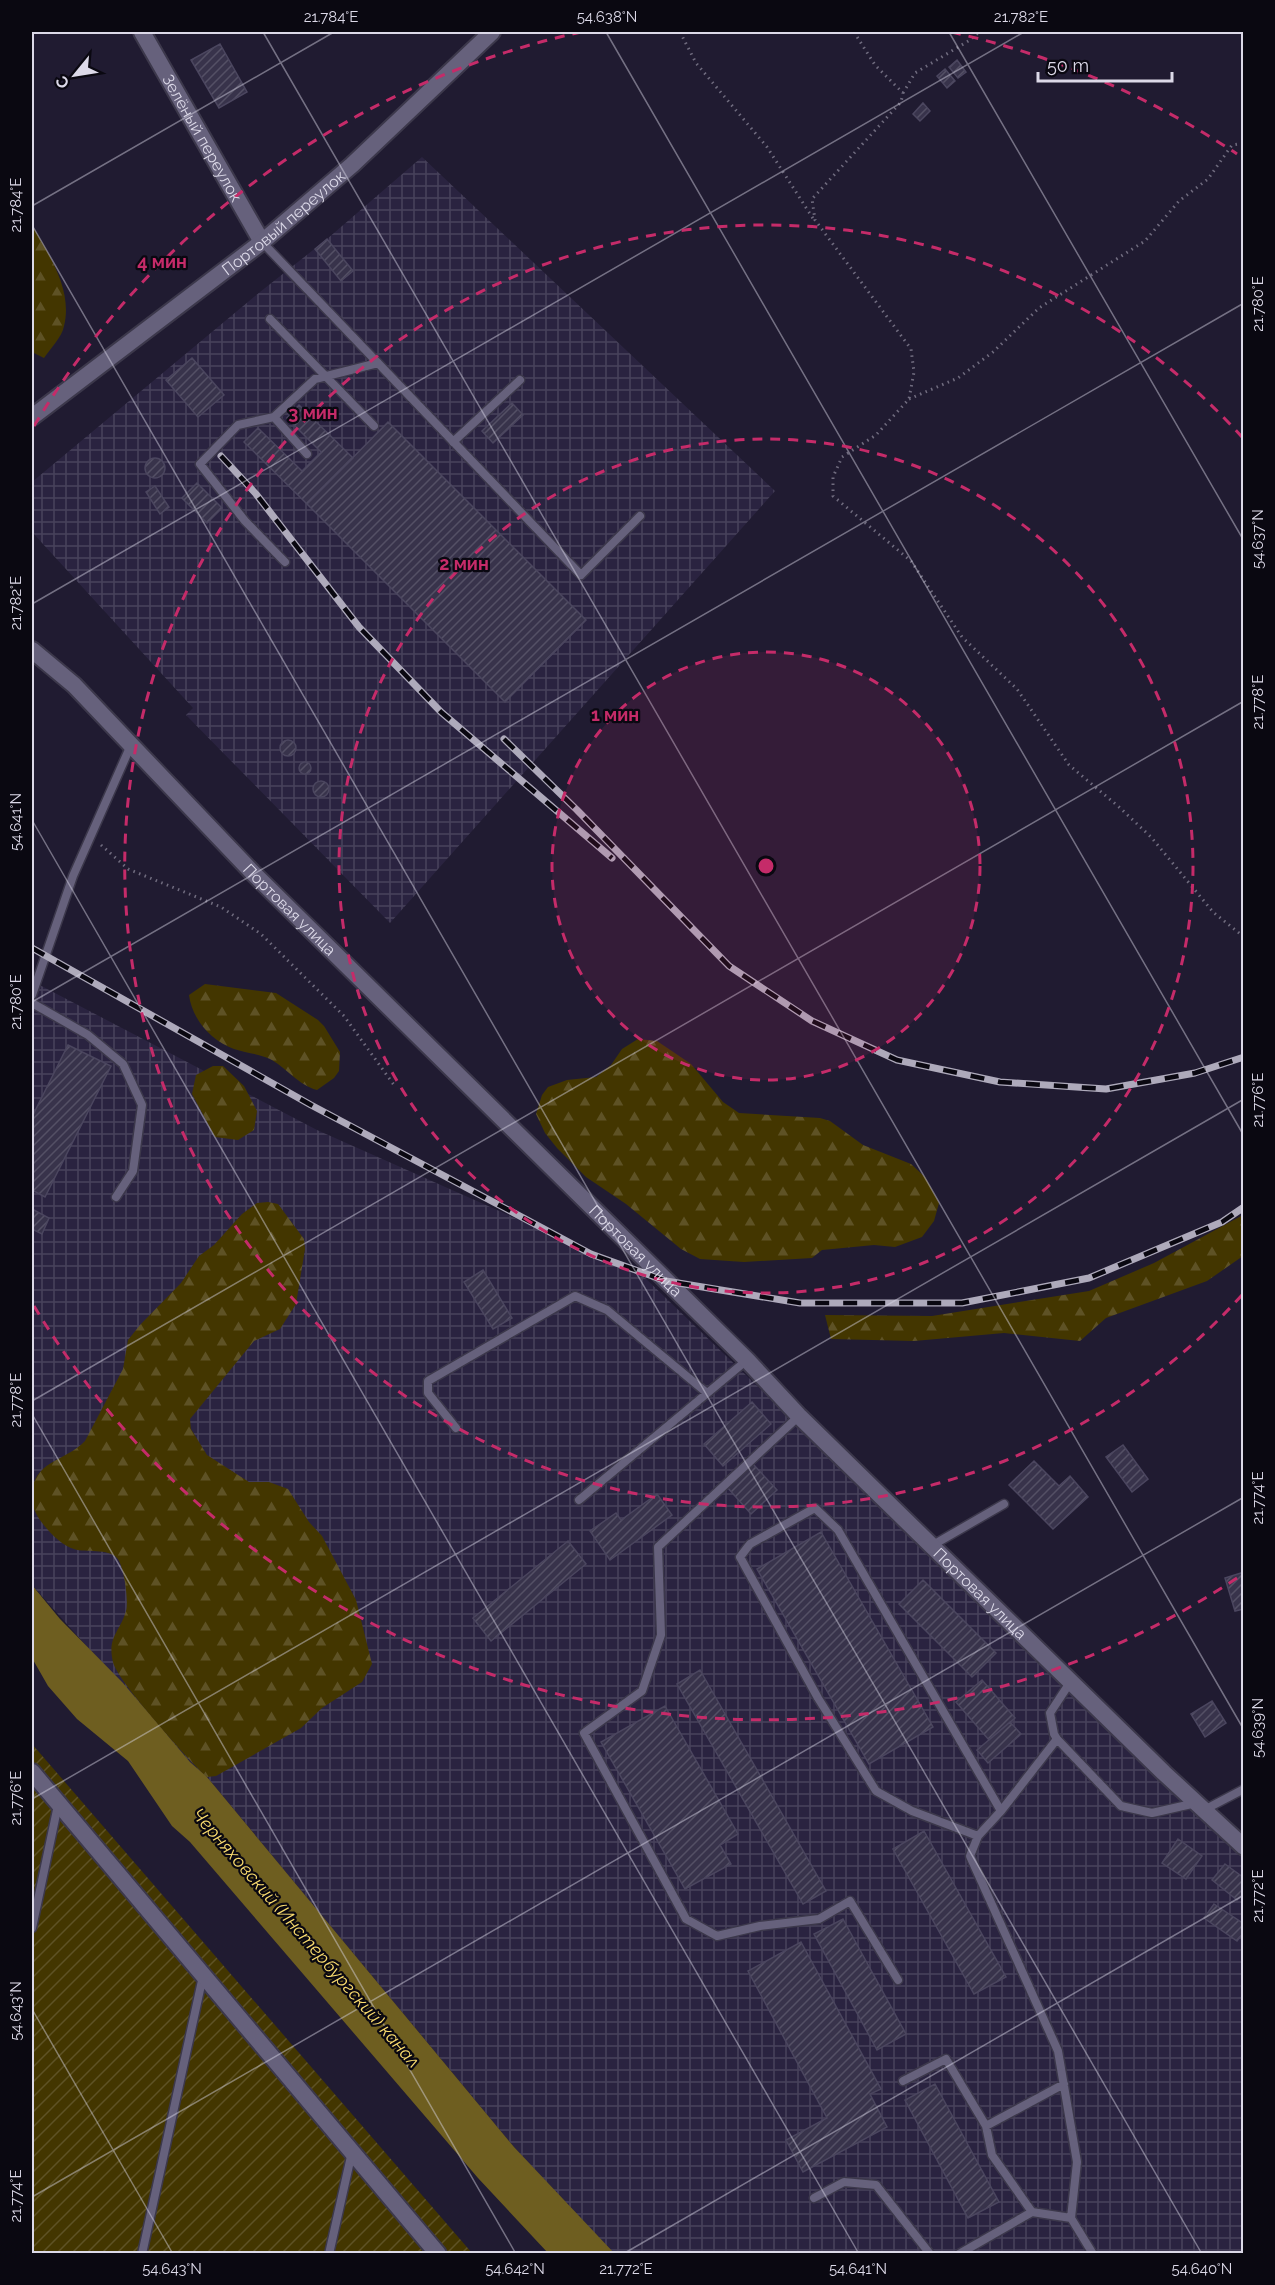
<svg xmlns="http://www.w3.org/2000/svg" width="1275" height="2285" viewBox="0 0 1275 2285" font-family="Raleway,sans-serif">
	<defs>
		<pattern id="industrial-grid" width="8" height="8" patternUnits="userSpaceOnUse" patternTransform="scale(1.5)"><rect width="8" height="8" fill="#2a2340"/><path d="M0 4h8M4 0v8" fill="none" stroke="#48425c"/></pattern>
		<pattern id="forest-firs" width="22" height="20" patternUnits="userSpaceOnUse" patternTransform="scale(1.5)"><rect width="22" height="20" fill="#433600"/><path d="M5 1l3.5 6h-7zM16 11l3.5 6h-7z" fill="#5e5225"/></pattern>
		<pattern id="garden-furrows" width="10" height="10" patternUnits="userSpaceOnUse" patternTransform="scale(1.5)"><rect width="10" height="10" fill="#433600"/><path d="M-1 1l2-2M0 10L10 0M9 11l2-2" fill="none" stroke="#5e5225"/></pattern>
		<pattern id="building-hatch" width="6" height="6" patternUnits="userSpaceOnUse" patternTransform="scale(1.5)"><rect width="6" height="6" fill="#38334b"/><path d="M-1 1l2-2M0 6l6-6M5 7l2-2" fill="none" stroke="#545065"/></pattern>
	</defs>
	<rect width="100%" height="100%" fill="#201b31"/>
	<path fill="url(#industrial-grid)" d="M 422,157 L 775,491 L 390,923 L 186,715 L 193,708 L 32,532 L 32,482 L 260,292 L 327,239 Z
		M 32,981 L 317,1130 L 641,1274 L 1243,1854 L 1243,2253 L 614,2254 L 585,2225 L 514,2147 L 207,1777 L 190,1762 L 32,1585 Z"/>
	<path fill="url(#forest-firs)" d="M 32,225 C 49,255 73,290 64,326 C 62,337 50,349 44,358 L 32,352 Z
		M 205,984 L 276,993 L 318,1020 L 324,1026 L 340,1052 L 339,1071 L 334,1078 L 317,1090 C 298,1085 287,1068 270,1059 C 260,1054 246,1053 234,1049 C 211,1041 192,1019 189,995 Z
		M 638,1039 L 657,1041 L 691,1064 L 723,1102 L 739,1113 L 820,1118 L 830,1121 L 863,1145 L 911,1164 L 925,1177 L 939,1203 L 934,1221 L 922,1237 L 895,1247 L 874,1245 L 822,1250 L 812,1258 L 744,1262 L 700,1259 L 681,1249 L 626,1204 L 586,1177 L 557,1148 L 545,1133 L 536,1114 L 542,1095 L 548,1087 L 567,1080 L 596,1077 L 611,1065 L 622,1049 Z
		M 213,1066 L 223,1066 L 244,1086 L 257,1111 L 254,1130 L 238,1140 L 215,1137 L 192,1094 L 196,1075 Z
		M 268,1202 L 278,1204 L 304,1239 L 305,1249 L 296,1304 L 280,1329 L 254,1341 L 190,1419 L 191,1429 L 207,1455 L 249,1482 L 269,1482 L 288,1489 L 309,1522 L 322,1536 L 356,1600 L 372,1664 L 362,1682 L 322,1708 L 301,1728 L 216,1776 L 207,1777 C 190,1762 117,1681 113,1662 C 107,1637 120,1632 126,1611 C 129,1602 124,1565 117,1558 C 108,1548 86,1553 74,1549 C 58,1545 32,1516 32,1500 C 30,1460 64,1463 85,1441 L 123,1369 L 128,1340 L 140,1325 L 181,1283 L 199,1256 L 214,1245 L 242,1214 L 257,1203 Z
		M 1243,1215 L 1243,1256 L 1207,1281 L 1106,1318 L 1080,1341 L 1004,1333 L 914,1341 L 831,1339 L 825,1315 L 932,1316 L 1089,1291 L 1154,1263 Z"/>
	<path fill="url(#garden-furrows)" d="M 32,1744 L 472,2253 L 32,2253 Z"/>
	<path fill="#6e5e20" d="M 32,1585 L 60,1619 L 123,1683 L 190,1762 L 207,1777 L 514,2147 L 614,2253 L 548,2253 L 478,2178 L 190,1842 L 172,1826 L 128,1761 L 77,1719 L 48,1686 L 32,1658 Z"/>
	<path fill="url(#building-hatch)" stroke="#4b465f" stroke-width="1.5" d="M 220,44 L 247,92 L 219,108 L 191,60 Z
		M 957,60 L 966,72 L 958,78 L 949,67 Z
		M 945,69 L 955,81 L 947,88 L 937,76 Z
		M 923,103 L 930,111 L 920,121 L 913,114 Z
		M 327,239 L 353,271 L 341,281 L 315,249 Z
		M 192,358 L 224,395 L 198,417 L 166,380 Z
		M 512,403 L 523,415 L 493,443 L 482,431 Z
		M 299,405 L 353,458 L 307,504 L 244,442 L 258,428 L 302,471 L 321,452 L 287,418 Z
		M 388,422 L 586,620 L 505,702 L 307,504 Z
		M145 468a10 10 0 1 1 20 0a10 10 0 1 1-20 0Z
		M 197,483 L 222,508 L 207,523 L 182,498 Z
		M 155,486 L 169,507 L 160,514 L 146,492 Z
		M280 748a8 8 0 1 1 16 0a8 8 0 1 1-16 0Z
		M299 768a6 6 0 1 1 12 0a6 6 0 1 1-12 0Z
		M313 789a8 8 0 1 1 16 0a8 8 0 1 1-16 0Z
		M 68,1045 L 111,1066 L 45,1197 L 32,1190 L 32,1117 Z
		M 32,1209 L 49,1218 L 42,1234 L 32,1229 Z
		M 483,1270 L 512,1318 L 493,1329 L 464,1282 Z
		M 752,1402 L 771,1424 L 723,1466 L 704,1444 Z
		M 1123,1445 L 1148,1479 L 1132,1492 L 1106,1457 Z
		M 1034,1461 L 1059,1486 L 1070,1476 L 1088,1497 L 1053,1529 L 1009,1485 Z
		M 753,1464 L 777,1490 L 751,1514 L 727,1487 Z
		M 657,1494 L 672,1515 L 610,1560 L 590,1531 L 616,1513 L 621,1520 Z
		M 821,1532 L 933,1727 L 869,1764 L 757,1569 Z
		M 568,1541 L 586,1564 L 491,1641 L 473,1618 Z
		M 1244,1572 L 1244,1609 L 1235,1611 L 1225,1578 Z
		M 923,1580 L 996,1653 L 972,1677 L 899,1604 Z
		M 700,1670 L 826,1891 L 803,1904 L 677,1684 Z
		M 982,1680 L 1015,1718 L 989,1740 L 956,1702 Z
		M 1212,1701 L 1226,1723 L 1205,1737 L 1191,1714 Z
		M 665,1706 L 738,1834 L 720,1845 L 731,1864 L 685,1889 L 601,1742 Z
		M 1010,1722 L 1021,1734 L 988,1763 L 977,1750 Z
		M 924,1831 L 1006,1977 L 974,1994 L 893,1849 Z
		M 1178,1839 L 1202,1856 L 1186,1879 L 1162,1863 Z
		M 1225,1864 L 1244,1878 L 1244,1893 L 1237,1900 L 1212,1880 Z
		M 1214,1904 L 1244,1924 L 1244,1932 L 1237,1941 L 1204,1918 Z
		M 843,1919 L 906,2034 L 877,2050 L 814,1934 Z
		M 801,1942 L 881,2089 L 870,2094 L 887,2127 L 803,2172 L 786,2140 L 827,2118 L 748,1971 Z
		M 935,2084 L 999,2202 L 968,2218 L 905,2100 Z"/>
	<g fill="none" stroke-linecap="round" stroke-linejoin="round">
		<g stroke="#3c384b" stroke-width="11">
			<path id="lane" d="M 262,242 L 581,575 L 640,516
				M 270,319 L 374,426
				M 274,417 L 307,454
				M 453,442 L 520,380
				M 285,562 L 245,521 L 200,464 L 238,425 L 274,417 L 315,379 L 378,363
				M 32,995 L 73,876 L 131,745
				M 32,1003 L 88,1035 L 123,1064 L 142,1105 L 133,1171 L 116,1197
				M 799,1416 L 658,1547 L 661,1635 L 642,1691 L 584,1733 L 686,1919 L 717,1936 L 760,1926 L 819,1919 L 850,1901 L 898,1980
				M 456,1428 L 428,1393 L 428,1381 L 575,1296 L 607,1310 L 707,1393
				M 579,1500 L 747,1360
				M 933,1545 L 1004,1504
				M 1071,1681 L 1050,1713 L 1054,1734 L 1057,1739 L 1121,1806 L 1152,1813 L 1196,1803
				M 1057,1739 L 1001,1811 L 978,1836 L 970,1856 L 1058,2051 L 1077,2162 L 1071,2218 L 1093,2254
				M 1204,1810 L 1244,1789
				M 978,1836 L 912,1811 L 876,1791 L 818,1698 L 740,1557 L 750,1544 L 815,1508 L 838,1530 L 1001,1811
				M 32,1928 L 58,1805
				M 903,2081 L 946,2059 L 986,2126
				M 1064,2084 L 986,2126 L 992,2155 L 1032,2212 L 1071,2218
				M 814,2198 L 844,2182 L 876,2185 L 930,2254
				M 142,2254 L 203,1976
				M 329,2254 L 352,2152
				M 959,2254 L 1032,2212"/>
		</g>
		<g stroke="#3c384b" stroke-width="20">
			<g id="street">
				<path id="s1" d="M 142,32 L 262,242"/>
				<path id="s2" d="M 32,417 L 262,242 L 352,165 L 492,32"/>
				<path id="s3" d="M 32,650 L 74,685 L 252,872 L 747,1360 L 799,1416 L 1164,1773 L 1244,1847"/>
				<path d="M 32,1772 L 438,2254"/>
			</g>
		</g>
		<path stroke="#706c7f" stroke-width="3" stroke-dasharray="1.5 4.5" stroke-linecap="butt" d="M 680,32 L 696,63 L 767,147 L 814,220
			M 854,32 L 875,65 L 903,93 L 901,102 L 812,199 L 815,220 L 911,349 L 914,372 L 909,399 L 876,435 L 842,457 L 833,477 L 833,496 L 911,561 L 962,637 L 1017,689 L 1069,765 L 1119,807 L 1151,837 L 1213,912 L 1244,937
			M 903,93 L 915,73 L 970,40 L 979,32
			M 909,399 L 958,378 L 993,352 L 1039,308 L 1145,241 L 1179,201 L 1208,179 L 1232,145 L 1244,143
			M 101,845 L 128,869 L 221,907 L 261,934 L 344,1016 L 394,1085"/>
		<use href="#lane" stroke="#66617c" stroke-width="8"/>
		<use href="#street" stroke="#66617c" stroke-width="16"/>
		<g stroke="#aeaabb" stroke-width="7">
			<path id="rail" d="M 221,456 L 256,494 L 359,627 L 441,712 L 612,858
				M 504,739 L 577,810 L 729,966 L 812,1021 L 897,1060 L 1000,1082 L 1106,1089 L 1195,1073 L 1244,1057
				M 32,948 L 311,1105 L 591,1254 L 666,1281 L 800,1303 L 962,1303 L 1089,1278 L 1222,1222 L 1244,1207"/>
		</g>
		<use href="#rail" stroke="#0a0811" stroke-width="4.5" stroke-dasharray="14" stroke-linecap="butt"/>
	</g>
	<path fill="none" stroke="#dcd9e8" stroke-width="1.5" stroke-opacity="0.45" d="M 263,32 L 1244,1730M 606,32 L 1244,1136M 949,32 L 1244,541M 32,206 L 334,32M 32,225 L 1202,2254M 32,604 L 1024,32M 32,820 L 859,2254M 32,1002 L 1244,303M 32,1401 L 1244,701M 32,1414 L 516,2254M 32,1799 L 1244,1099M 32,2009 L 173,2254M 32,2197 L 1244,1497M 623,2254 L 1244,1895"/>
	<circle cx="766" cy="866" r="214" fill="#c52b69" fill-opacity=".12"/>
	<g fill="none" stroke="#c52b69" stroke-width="3" stroke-dasharray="10 8">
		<circle cx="766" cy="866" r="214"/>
		<circle cx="766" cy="866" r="427"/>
		<path d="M1242 1295A641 641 0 1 1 1242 437"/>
		<path d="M1237 1578A854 854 0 0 1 34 1306M34 426A854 854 0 0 1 581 32M951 32A854 854 0 0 1 1237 154"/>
	</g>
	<g text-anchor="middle" stroke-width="4.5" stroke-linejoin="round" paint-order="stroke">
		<g font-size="16" fill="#dcd9e8" stroke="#0a0811">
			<text dy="6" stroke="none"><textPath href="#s1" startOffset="122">Зелёный переулок</textPath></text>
			<text dy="6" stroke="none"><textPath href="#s2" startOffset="318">Портовый переулок</textPath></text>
			<text dy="6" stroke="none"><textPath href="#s3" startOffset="366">Портовая улица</textPath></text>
			<text dy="6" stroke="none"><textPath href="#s3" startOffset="852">Портовая улица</textPath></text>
			<text dy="6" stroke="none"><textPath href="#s3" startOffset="1338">Портовая улица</textPath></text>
		</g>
		<g font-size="18" font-style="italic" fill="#fadc6f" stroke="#0a0811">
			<text transform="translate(306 1938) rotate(49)" y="6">Черняховский (Инстербургский) канал</text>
		</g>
	</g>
	<circle cx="766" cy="866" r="9" fill="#c52b69" stroke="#0a0811" stroke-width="3"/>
	<g font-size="18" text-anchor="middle" font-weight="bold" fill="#c52b69" stroke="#0a0811" stroke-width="4.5" stroke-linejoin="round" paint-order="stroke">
		<text x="162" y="268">4 мин</text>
		<text x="313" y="419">3 мин</text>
		<text x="464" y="570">2 мин</text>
		<text x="615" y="721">1 мин</text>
	</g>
	<rect width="1275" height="2285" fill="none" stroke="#0a0811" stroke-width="66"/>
	<g transform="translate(75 75) rotate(240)" stroke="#0a0811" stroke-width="4.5" paint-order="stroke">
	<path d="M0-4.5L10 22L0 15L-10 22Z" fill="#dcd9e8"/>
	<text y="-9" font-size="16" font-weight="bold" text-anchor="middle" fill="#dcd9e8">С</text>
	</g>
	<path d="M1038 72v9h134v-9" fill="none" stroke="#dcd9e8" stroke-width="3"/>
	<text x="1047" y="72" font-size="18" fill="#dcd9e8" stroke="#0a0811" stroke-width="4.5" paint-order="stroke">50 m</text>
	<rect x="33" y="33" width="1209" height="2219" fill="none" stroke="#dcd9e8" stroke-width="2"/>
	<g font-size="15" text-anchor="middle" fill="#dcd9e8">
		<text x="331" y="22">21.784°E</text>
		<text x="607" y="22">54.638°N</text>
		<text x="1021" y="22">21.782°E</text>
		<text transform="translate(16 205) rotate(-90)" y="5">21.784°E</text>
		<text transform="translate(1258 304) rotate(-90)" y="5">21.780°E</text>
		<text transform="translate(1258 539) rotate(-90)" y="5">54.637°N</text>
		<text transform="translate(16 603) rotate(-90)" y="5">21.782°E</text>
		<text transform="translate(1258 702) rotate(-90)" y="5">21.778°E</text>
		<text transform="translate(16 822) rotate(-90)" y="5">54.641°N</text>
		<text transform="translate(16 1002) rotate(-90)" y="5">21.780°E</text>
		<text transform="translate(1258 1100) rotate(-90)" y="5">21.776°E</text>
		<text transform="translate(16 1400) rotate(-90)" y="5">21.778°E</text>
		<text transform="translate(1258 1498) rotate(-90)" y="5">21.774°E</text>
		<text transform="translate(1258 1728) rotate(-90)" y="5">54.639°N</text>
		<text transform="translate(16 1798) rotate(-90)" y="5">21.776°E</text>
		<text transform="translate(1258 1896) rotate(-90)" y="5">21.772°E</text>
		<text transform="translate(16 2011) rotate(-90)" y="5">54.643°N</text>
		<text transform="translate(16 2196) rotate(-90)" y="5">21.774°E</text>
		<text x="172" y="2274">54.643°N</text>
		<text x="515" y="2274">54.642°N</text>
		<text x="626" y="2274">21.772°E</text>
		<text x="858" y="2274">54.641°N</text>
		<text x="1202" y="2274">54.640°N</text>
	</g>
</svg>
